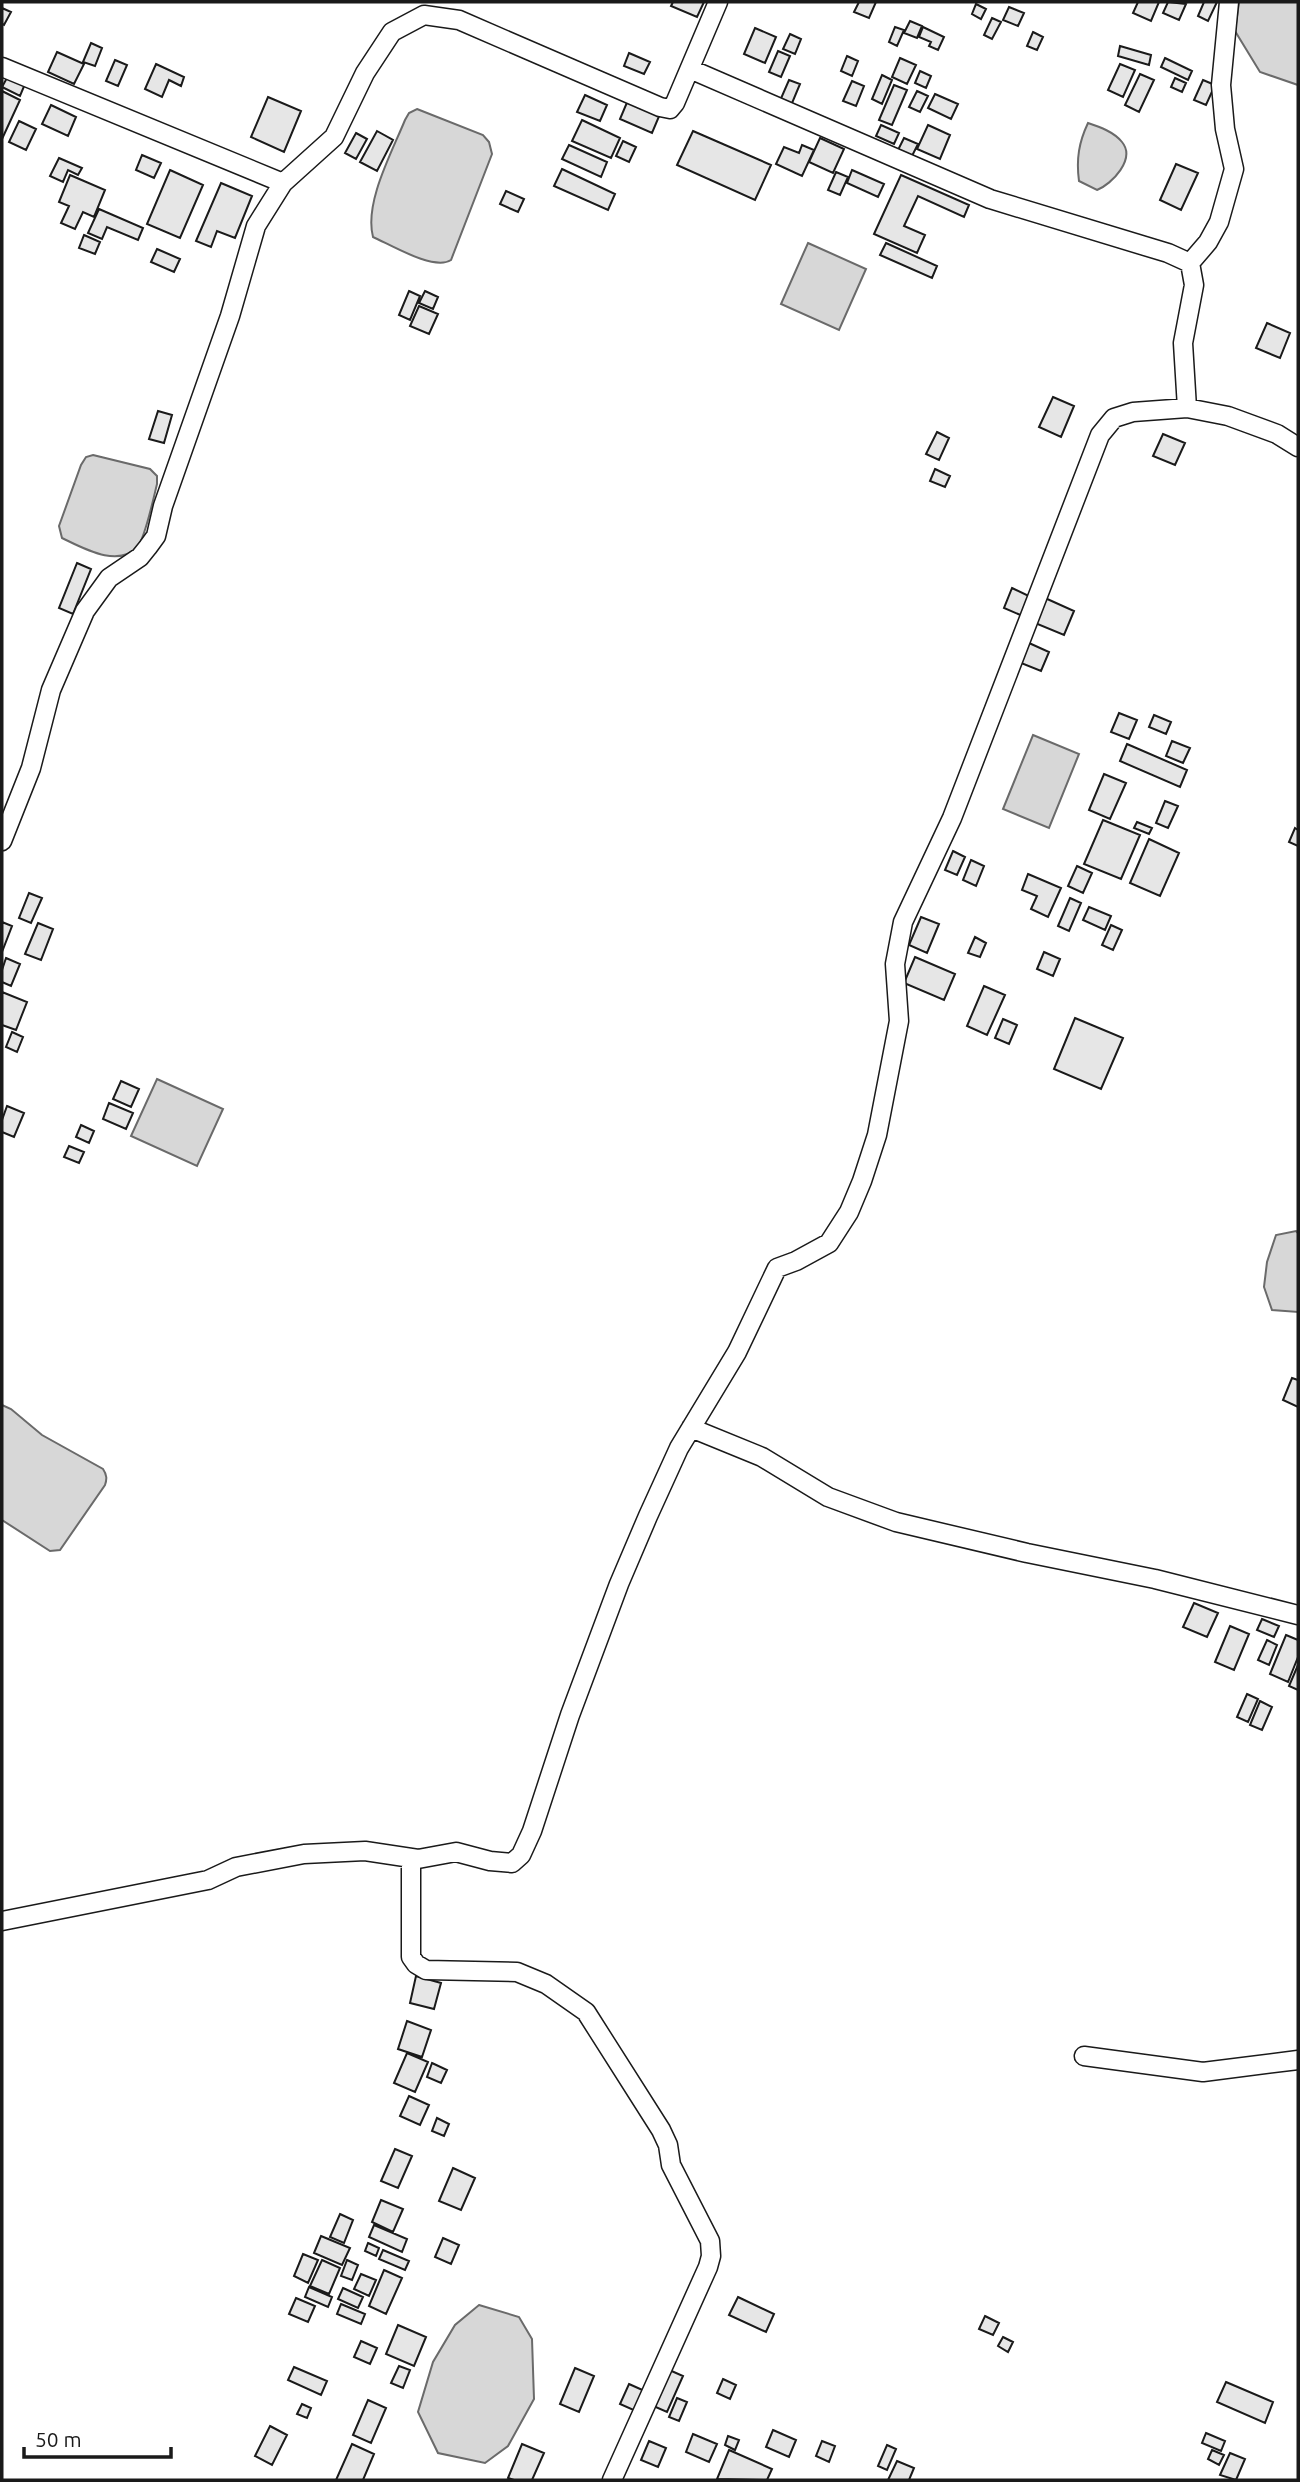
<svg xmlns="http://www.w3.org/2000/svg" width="1300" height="2482" viewBox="0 0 1300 2482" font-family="Ubuntu,sans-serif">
	<rect width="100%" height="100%" fill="#fff"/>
	<path fill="#d7d7d7" stroke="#6a6a6a" stroke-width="2" d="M 1239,2 L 1298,2 L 1298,85 L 1260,72 L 1235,31 Z
		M 417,109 L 483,135 L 489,142 L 492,154 L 451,260 C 434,271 391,245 373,237 C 364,203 392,152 405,120 L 409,113 Z
		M 1088,123 C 1100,127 1114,132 1122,142 C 1136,159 1112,184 1097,190 L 1079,181 C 1076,159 1079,142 1088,123 Z
		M 808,243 L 866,269 L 839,330 L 781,304 Z
		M 93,455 L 150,469 L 157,476 L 157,484 C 154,496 145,538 138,546 C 119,569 83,548 62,538 L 59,526 L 81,465 L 86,457 Z
		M 1033,735 L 1079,754 L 1049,828 L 1003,809 Z
		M 157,1079 L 223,1109 L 197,1166 L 131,1136 Z
		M 1296,1231 L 1298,1233 L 1298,1312 L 1272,1310 L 1264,1287 L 1267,1262 L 1276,1235 Z
		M 2,1405 L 11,1409 L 42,1435 L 103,1469 C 107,1475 107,1479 105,1485 L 60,1550 L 50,1551 L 2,1520 Z
		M 479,2305 L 519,2317 L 532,2339 L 534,2399 L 508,2446 L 485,2463 L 438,2453 L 418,2412 L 433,2362 L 455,2325 Z"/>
	<path fill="#e6e6e6" stroke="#1a1a1a" stroke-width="2" d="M 673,2 L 704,2 L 697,17 L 671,6 Z
		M 859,2 L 876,2 L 869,18 L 854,12 Z
		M 1138,2 L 1159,2 L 1151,21 L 1133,13 Z
		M 1168,2 L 1186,4 L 1179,20 L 1163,13 Z
		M 1204,2 L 1217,2 L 1208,21 L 1198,16 Z
		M 976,4 L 986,9 L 981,19 L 972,14 Z
		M 1009,7 L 1024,13 L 1018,26 L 1003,20 Z
		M 2,8 L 11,12 L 4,25 L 2,24 Z
		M 992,18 L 1001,22 L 992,39 L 984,35 Z
		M 910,21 L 922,26 L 917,38 L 904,33 Z
		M 895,27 L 904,30 L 897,46 L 889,42 Z
		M 923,27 L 944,37 L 938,50 L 929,46 L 931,42 L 919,37 Z
		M 755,28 L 776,37 L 765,63 L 744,54 Z
		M 1033,32 L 1043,37 L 1037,50 L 1027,46 Z
		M 790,34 L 801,39 L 795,54 L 783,49 Z
		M 91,43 L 102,48 L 95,66 L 83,62 Z
		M 1120,46 L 1151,55 L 1149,65 L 1118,56 Z
		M 778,51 L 790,56 L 781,77 L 769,72 Z
		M 57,52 L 84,64 L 74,84 L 48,72 Z
		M 629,53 L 650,62 L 644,74 L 624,66 Z
		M 847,56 L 858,61 L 852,76 L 841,71 Z
		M 900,58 L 916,65 L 907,84 L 892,77 Z
		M 1165,58 L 1192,71 L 1188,80 L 1161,67 Z
		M 115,60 L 127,65 L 118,86 L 106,81 Z
		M 156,64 L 184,77 L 181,86 L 169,80 L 162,97 L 145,89 Z
		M 1120,64 L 1135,70 L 1123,97 L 1108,90 Z
		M 920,71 L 931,76 L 926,88 L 915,83 Z
		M 1140,74 L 1154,80 L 1139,112 L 1125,105 Z
		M 882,75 L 892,80 L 882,104 L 872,99 Z
		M 8,76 L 25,84 L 20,96 L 2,87 Z
		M 1175,78 L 1186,83 L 1182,92 L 1171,87 Z
		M 789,80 L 800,84 L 790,108 L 779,103 Z
		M 1203,80 L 1215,85 L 1206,105 L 1194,100 Z
		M 852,81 L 864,86 L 856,106 L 843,101 Z
		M 894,85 L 907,90 L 892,125 L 879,120 Z
		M 2,91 L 20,100 L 2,139 Z
		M 917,91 L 928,96 L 920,112 L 909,107 Z
		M 935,94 L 958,104 L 951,119 L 928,108 Z
		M 585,95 L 607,105 L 600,121 L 577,112 Z
		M 268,97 L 301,111 L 284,152 L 251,137 Z
		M 628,100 L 660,114 L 652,133 L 620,119 Z
		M 51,105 L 76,117 L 68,136 L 42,124 Z
		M 582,120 L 620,138 L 611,158 L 572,141 Z
		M 19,121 L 36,129 L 26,150 L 9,142 Z
		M 881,125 L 899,133 L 894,144 L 876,136 Z
		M 928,125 L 950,135 L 940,159 L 917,149 Z
		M 377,131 L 393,140 L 377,171 L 360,162 Z
		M 693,131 L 771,165 L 755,200 L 677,165 Z
		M 356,133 L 367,139 L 356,159 L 345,153 Z
		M 820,138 L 844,149 L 833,173 L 809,162 Z
		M 904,138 L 918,144 L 911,158 L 897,152 Z
		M 623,141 L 636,147 L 629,162 L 616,156 Z
		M 569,145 L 607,162 L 601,177 L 562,159 Z
		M 802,145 L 814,150 L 802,176 L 776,164 L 784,147 L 799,153 Z
		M 142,155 L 161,163 L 154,178 L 136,170 Z
		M 59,158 L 82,168 L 78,175 L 68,170 L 63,182 L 50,176 Z
		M 1176,164 L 1198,173 L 1181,210 L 1160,200 Z
		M 562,169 L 615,194 L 608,210 L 554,186 Z
		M 170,170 L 203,185 L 180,238 L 147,224 Z
		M 852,170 L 884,184 L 878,197 L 847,183 Z
		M 836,172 L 848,177 L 840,195 L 828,190 Z
		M 70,175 L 105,190 L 94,217 L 83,212 L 75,229 L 61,223 L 69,206 L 59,202 Z
		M 901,175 L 969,205 L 964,217 L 918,196 L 904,226 L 925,235 L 917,253 L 874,234 Z
		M 221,183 L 252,196 L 235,238 L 217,231 L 211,247 L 196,241 Z
		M 506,191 L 524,199 L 518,212 L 500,204 Z
		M 99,209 L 143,228 L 138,240 L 107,227 L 102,239 L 88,233 Z
		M 84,235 L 100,242 L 95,254 L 79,248 Z
		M 886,243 L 937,266 L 932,278 L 880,255 Z
		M 157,249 L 180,259 L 174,272 L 151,262 Z
		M 409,291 L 420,296 L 410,320 L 399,315 Z
		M 425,291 L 438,297 L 433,309 L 419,303 Z
		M 419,306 L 438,314 L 429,334 L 410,326 Z
		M 1267,323 L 1290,333 L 1280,358 L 1256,348 Z
		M 1053,397 L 1074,406 L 1061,437 L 1039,427 Z
		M 158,411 L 172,415 L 164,443 L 149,439 Z
		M 937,432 L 949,438 L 939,460 L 926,454 Z
		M 1163,434 L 1185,443 L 1175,465 L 1153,456 Z
		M 935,469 L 950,476 L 945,487 L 930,481 Z
		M 77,563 L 91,569 L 73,614 L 59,608 Z
		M 1012,588 L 1033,598 L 1025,617 L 1004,608 Z
		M 1045,598 L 1074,611 L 1064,635 L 1035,623 Z
		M 1029,643 L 1049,652 L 1041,671 L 1021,663 Z
		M 1119,713 L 1137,720 L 1129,739 L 1111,732 Z
		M 1154,715 L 1171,722 L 1166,734 L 1149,727 Z
		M 1172,741 L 1190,748 L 1183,763 L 1166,756 Z
		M 1127,744 L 1187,770 L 1180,787 L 1120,761 Z
		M 1104,774 L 1126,783 L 1110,819 L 1089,810 Z
		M 1165,801 L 1178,806 L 1168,828 L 1156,823 Z
		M 1103,820 L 1140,835 L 1121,879 L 1084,864 Z
		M 1137,822 L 1152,828 L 1149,834 L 1134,828 Z
		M 1295,828 L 1298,830 L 1298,846 L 1289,842 Z
		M 1149,839 L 1179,853 L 1160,896 L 1130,883 Z
		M 953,851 L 965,857 L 957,875 L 945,870 Z
		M 971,860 L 984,866 L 976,886 L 963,880 Z
		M 1077,866 L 1092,873 L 1083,893 L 1068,886 Z
		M 1028,874 L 1061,888 L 1048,917 L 1031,909 L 1037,896 L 1022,890 Z
		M 29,893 L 42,898 L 31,923 L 19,918 Z
		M 1070,898 L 1081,903 L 1069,931 L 1058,926 Z
		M 1089,907 L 1111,916 L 1105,930 L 1083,920 Z
		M 921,917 L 939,924 L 927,953 L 909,945 Z
		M 2,922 L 12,926 L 2,952 Z
		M 38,923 L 53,929 L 41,960 L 25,954 Z
		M 1111,925 L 1122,930 L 1113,950 L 1102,945 Z
		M 975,937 L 986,943 L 980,957 L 968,953 Z
		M 1044,952 L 1060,959 L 1053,976 L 1037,969 Z
		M 915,957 L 955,974 L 944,1000 L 904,983 Z
		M 6,958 L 20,964 L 11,986 L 2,982 L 2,970 Z
		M 984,986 L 1005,995 L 987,1035 L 967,1026 Z
		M 2,992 L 27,1002 L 16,1030 L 2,1025 Z
		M 1075,1018 L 1123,1038 L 1101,1089 L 1054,1069 Z
		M 1003,1019 L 1017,1025 L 1009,1044 L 995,1038 Z
		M 12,1032 L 23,1037 L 17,1052 L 6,1047 Z
		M 121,1081 L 139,1089 L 131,1107 L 113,1099 Z
		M 109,1103 L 133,1113 L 126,1129 L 103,1119 Z
		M 7,1106 L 24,1113 L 14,1137 L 2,1132 L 2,1120 Z
		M 81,1125 L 94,1131 L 89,1143 L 76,1137 Z
		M 69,1146 L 84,1152 L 79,1163 L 64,1157 Z
		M 1292,1378 L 1298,1380 L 1298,1407 L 1283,1400 Z
		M 1194,1603 L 1218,1613 L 1207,1637 L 1183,1627 Z
		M 1262,1619 L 1279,1626 L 1274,1637 L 1257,1630 Z
		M 1230,1626 L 1249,1634 L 1234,1670 L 1215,1662 Z
		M 1286,1635 L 1298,1640 L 1298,1657 L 1288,1682 L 1270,1674 Z
		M 1267,1640 L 1277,1645 L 1269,1665 L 1258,1660 Z
		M 1298,1665 L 1298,1690 L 1289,1686 Z
		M 1247,1694 L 1258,1699 L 1248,1722 L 1237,1717 Z
		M 1260,1701 L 1272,1707 L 1262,1730 L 1250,1725 Z
		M 416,1976 L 441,1983 L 434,2009 L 410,2003 Z
		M 407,2021 L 431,2030 L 422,2057 L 398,2049 Z
		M 407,2053 L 428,2062 L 415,2092 L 394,2083 Z
		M 432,2063 L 447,2070 L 441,2083 L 427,2077 Z
		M 409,2096 L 429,2105 L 420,2125 L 400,2116 Z
		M 437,2118 L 449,2124 L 444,2136 L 432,2131 Z
		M 395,2149 L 412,2156 L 398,2188 L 381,2181 Z
		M 453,2168 L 475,2178 L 461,2210 L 439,2201 Z
		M 381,2200 L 403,2209 L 393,2232 L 372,2222 Z
		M 340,2214 L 353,2220 L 344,2243 L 330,2237 Z
		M 374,2225 L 407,2239 L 402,2252 L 369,2237 Z
		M 321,2236 L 350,2248 L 342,2265 L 314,2253 Z
		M 443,2238 L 459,2245 L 451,2264 L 435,2257 Z
		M 368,2243 L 379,2248 L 376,2256 L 365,2251 Z
		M 383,2250 L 409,2261 L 405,2270 L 379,2259 Z
		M 303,2254 L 318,2260 L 308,2283 L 294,2276 Z
		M 322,2260 L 340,2268 L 329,2294 L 310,2286 Z
		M 347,2260 L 358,2265 L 352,2280 L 341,2276 Z
		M 384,2270 L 402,2278 L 386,2314 L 369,2306 Z
		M 361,2274 L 376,2280 L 369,2296 L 354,2289 Z
		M 309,2287 L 332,2297 L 328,2307 L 305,2297 Z
		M 343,2288 L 363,2297 L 358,2308 L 338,2299 Z
		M 738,2297 L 774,2314 L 766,2332 L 729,2315 Z
		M 296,2298 L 315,2306 L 308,2322 L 289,2314 Z
		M 341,2304 L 365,2314 L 361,2324 L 337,2314 Z
		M 985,2316 L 999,2323 L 993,2335 L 979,2329 Z
		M 398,2325 L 426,2337 L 414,2366 L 386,2354 Z
		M 1003,2337 L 1013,2342 L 1008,2352 L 998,2346 Z
		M 361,2341 L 377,2348 L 370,2364 L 354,2357 Z
		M 399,2366 L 410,2370 L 403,2388 L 391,2383 Z
		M 294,2367 L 327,2381 L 321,2395 L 288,2380 Z
		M 575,2368 L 594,2376 L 579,2412 L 560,2404 Z
		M 667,2369 L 683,2376 L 667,2412 L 651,2405 Z
		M 723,2379 L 736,2385 L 730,2399 L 717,2393 Z
		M 1226,2382 L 1273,2402 L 1265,2423 L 1217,2402 Z
		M 629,2384 L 647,2392 L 638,2412 L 620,2404 Z
		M 677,2398 L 687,2402 L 679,2421 L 669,2417 Z
		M 368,2400 L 386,2408 L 371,2443 L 353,2435 Z
		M 302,2404 L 311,2408 L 307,2418 L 297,2414 Z
		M 270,2426 L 287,2435 L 272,2465 L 255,2456 Z
		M 773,2430 L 796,2440 L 789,2457 L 766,2447 Z
		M 1206,2433 L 1225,2441 L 1221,2451 L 1202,2443 Z
		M 693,2434 L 717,2444 L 709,2462 L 686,2452 Z
		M 728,2436 L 739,2440 L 735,2450 L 725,2445 Z
		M 649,2441 L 666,2448 L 658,2467 L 641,2460 Z
		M 822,2441 L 835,2446 L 829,2462 L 816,2456 Z
		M 352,2444 L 374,2454 L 363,2480 L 336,2480 Z
		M 522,2444 L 544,2453 L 532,2480 L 514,2480 L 508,2478 Z
		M 887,2445 L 896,2449 L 887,2470 L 878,2466 Z
		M 729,2450 L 772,2469 L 767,2480 L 717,2479 Z
		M 1212,2450 L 1224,2455 L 1219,2465 L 1208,2459 Z
		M 1230,2453 L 1245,2459 L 1236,2480 L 1220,2475 Z
		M 897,2461 L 914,2468 L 909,2480 L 888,2480 Z"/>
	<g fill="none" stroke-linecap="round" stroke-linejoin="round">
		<g stroke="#1a1a1a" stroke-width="21">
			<path id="minor" d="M 2,67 L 283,183
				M 690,69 L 990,199 L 1168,253 L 1190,263 L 1194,285 L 1183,343 L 1187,408
				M 1190,263 L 1208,242 L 1219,222 L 1234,169 L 1225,129 L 1221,85 L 1229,2
				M 2,841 L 31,768 L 51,690 L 85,611 L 109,578 L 140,557 L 148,547 L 156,536 L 163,506 L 230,316 L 256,226 L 283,183 L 334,137 L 365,73 L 392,32 L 424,15 L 459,20 L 660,107 L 670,109 L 675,103 L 718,2
				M 691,1428 L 762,1457 L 828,1497 L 896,1522 L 1027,1553 L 1155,1579 L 1298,1615
				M 411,1859 L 411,1957 L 416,1964 L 426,1970 L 517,1972 L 546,1984 L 586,2012 L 661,2130 L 668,2145 L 671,2165 L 710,2241 L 711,2256 L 708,2267 L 612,2480
				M 2,1921 L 208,1880 L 236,1867 L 304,1854 L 365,1851 L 418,1859 L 456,1852 L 490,1861 L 512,1863 L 521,1855 L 532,1831 L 570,1715 L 619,1584 L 648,1516 L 679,1448 L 737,1352 L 777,1268 L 796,1261 L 829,1243 L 849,1212 L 862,1181 L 877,1135 L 899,1021 L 895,964 L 903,922 L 952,818 L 1100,435 L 1114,418 L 1133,412 L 1187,408 L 1228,416 L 1277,434 L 1298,447
				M 1084,2056 L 1203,2072 L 1298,2060"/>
		</g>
		<use href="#minor" stroke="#fff" stroke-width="18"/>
	</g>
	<rect width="1300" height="2482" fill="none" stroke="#1a1a1a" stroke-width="7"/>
	<path d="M24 2447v10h147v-10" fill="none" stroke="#1a1a1a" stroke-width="3.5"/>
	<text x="35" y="2447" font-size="21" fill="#1a1a1a" stroke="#ffffff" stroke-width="5" paint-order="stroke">50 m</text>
</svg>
